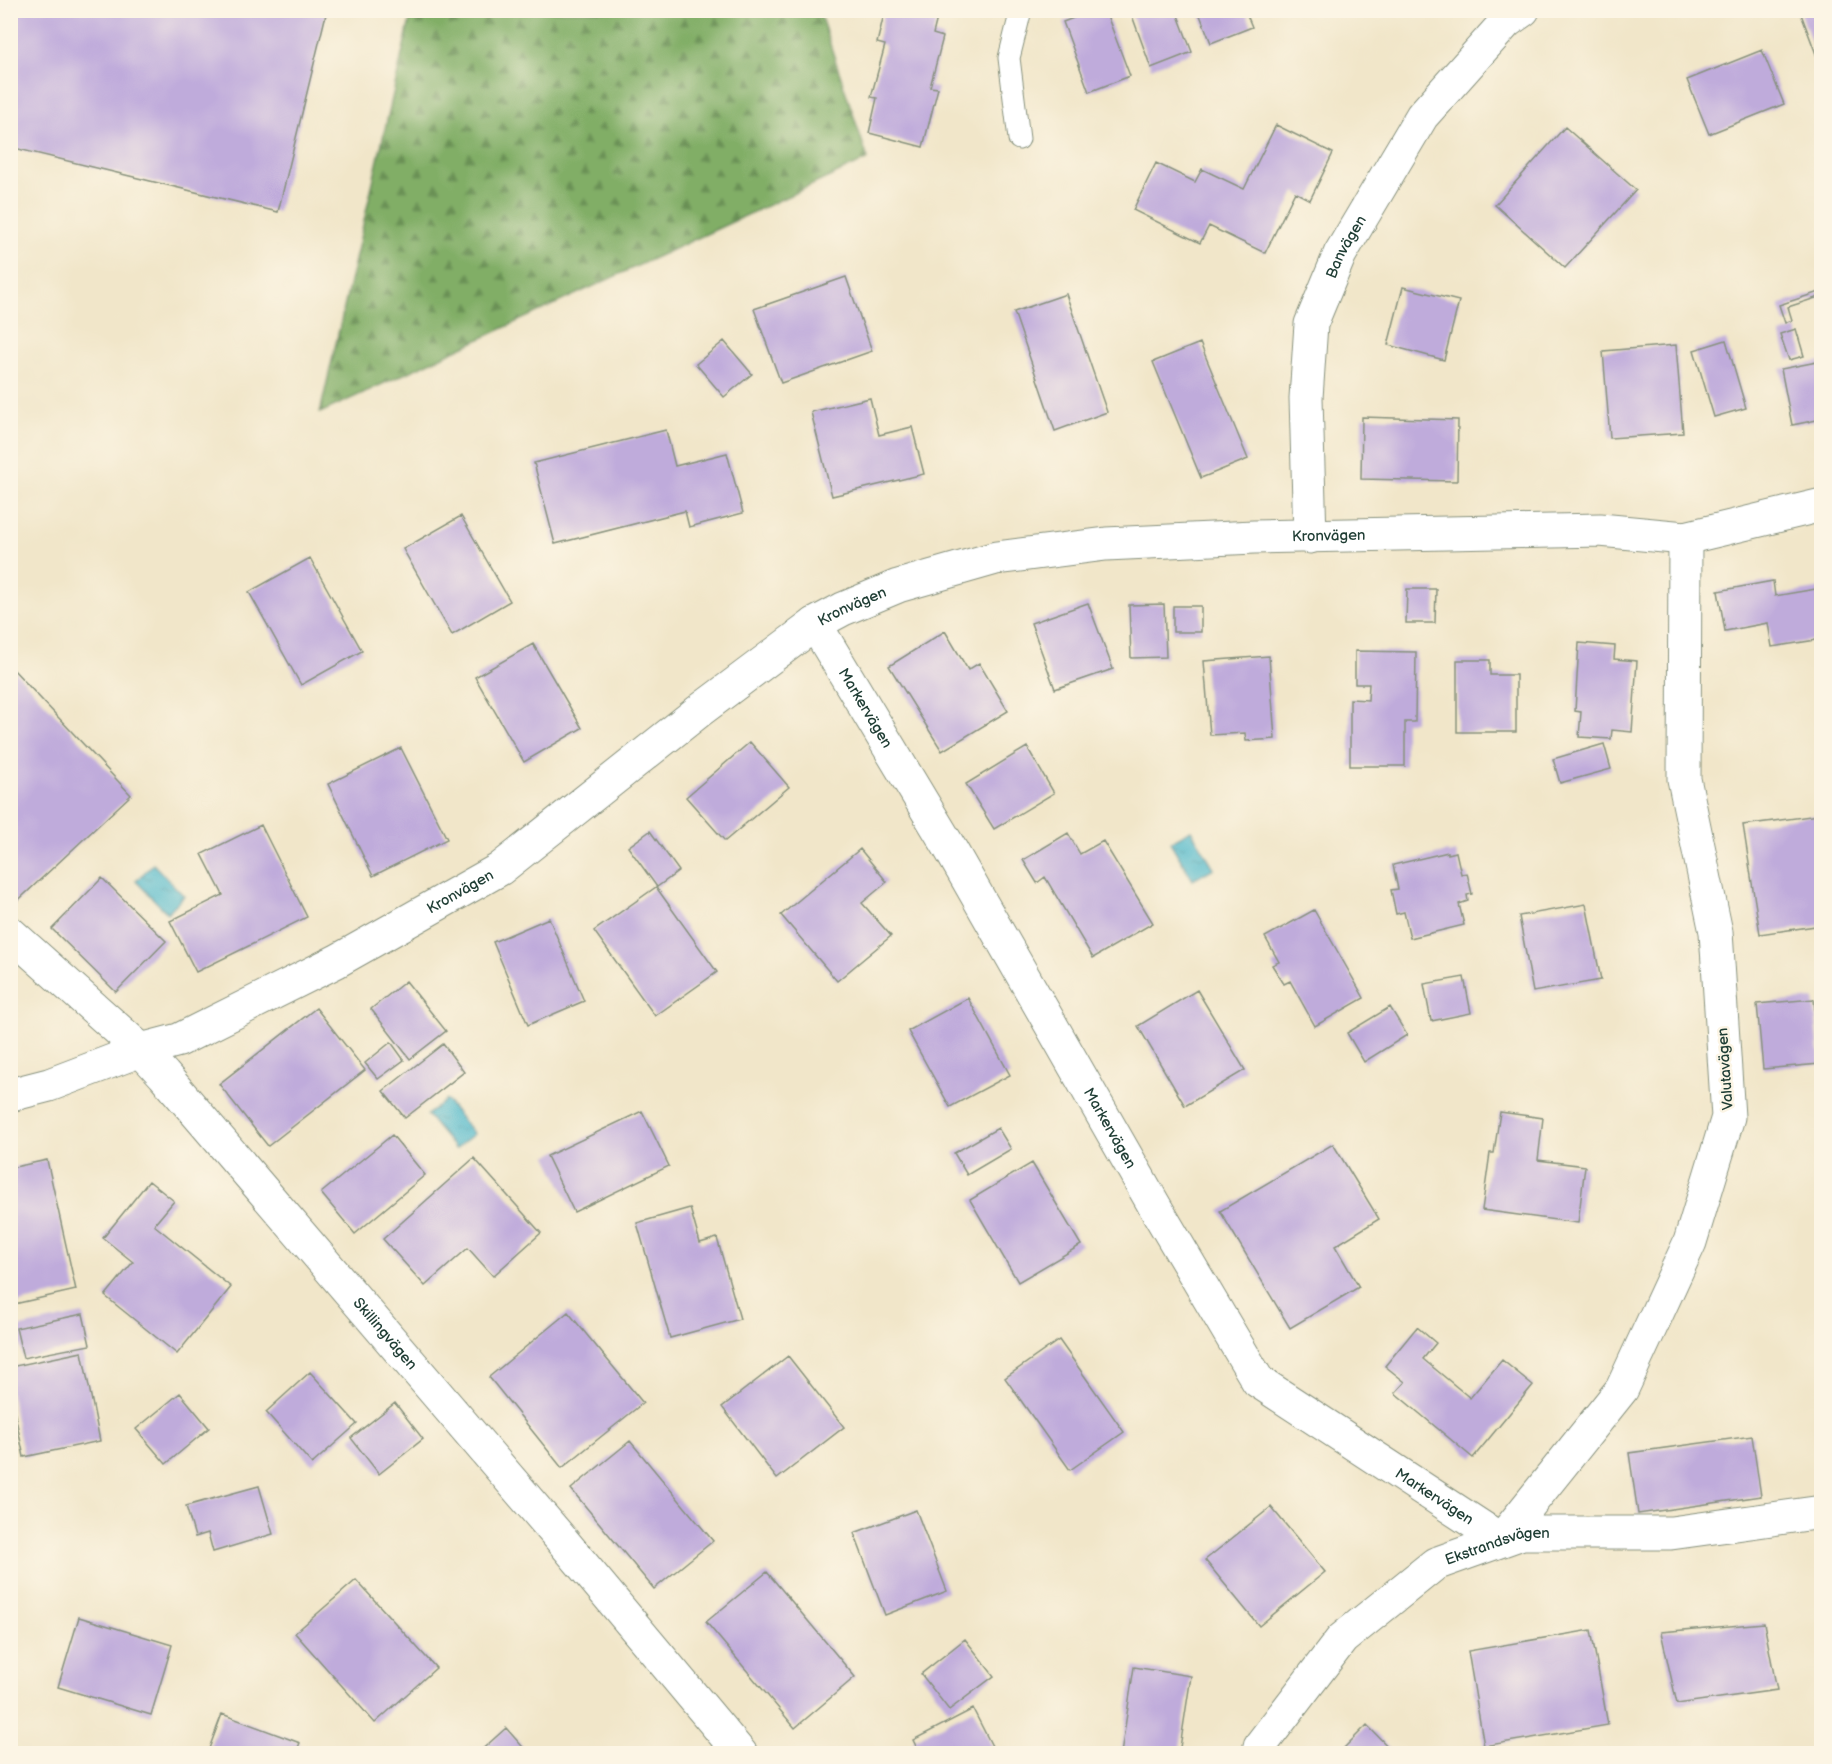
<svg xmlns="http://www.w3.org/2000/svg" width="1832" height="1764" viewBox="0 0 1832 1764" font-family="'Balsamiq Sans',sans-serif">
	<defs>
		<pattern id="forest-firs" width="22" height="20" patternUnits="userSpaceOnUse" patternTransform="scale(1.5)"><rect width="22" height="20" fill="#81ae66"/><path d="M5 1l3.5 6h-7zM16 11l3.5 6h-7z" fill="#698f55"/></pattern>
		<pattern id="water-ripples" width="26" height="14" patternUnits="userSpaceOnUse" patternTransform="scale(1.5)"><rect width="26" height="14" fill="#4eb8cb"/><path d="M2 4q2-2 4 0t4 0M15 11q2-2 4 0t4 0" fill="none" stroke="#4097a6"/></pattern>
	</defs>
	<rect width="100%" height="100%" fill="#fcf5e5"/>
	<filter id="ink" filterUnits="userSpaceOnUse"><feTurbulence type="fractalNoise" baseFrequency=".0167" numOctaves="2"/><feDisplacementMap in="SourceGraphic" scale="12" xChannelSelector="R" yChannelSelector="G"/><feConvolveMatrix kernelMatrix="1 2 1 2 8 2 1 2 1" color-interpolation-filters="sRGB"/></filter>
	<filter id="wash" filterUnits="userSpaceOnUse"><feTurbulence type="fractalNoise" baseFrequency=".008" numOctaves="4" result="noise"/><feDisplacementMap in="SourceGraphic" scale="24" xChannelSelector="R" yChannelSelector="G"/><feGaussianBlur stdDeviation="1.35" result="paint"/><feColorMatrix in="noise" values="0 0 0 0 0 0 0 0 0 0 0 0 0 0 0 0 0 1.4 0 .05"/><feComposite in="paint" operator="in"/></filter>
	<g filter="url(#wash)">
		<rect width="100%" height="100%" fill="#f1e6c9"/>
		<path fill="url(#forest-firs)" stroke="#50764d" stroke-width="1.5" d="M 412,11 L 819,11 L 868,159 L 320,413 Z"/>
		<path fill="url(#water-ripples)" stroke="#367a80" stroke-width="1.5" d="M 1191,830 L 1214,868 L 1193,880 L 1170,842 Z
			M 153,864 L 184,896 L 167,913 L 136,881 Z
			M 446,1100 L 474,1134 L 455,1149 L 427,1115 Z"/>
		<g id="blocks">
			<path fill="#bfabdb" d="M 10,10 L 327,10 L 278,212 L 10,147 Z
				M 885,10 L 939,10 L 933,34 L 943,37 L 930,87 L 938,88 L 923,147 L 869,133 L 877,98 L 871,97 L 885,45 L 877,43 Z
				M 1094,10 L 1105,10 L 1130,76 L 1089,92 L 1063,22 Z
				M 1130,10 L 1176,10 L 1192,52 L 1151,68 Z
				M 1198,10 L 1245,10 L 1252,27 L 1211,43 Z
				M 1809,10 L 1822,10 L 1822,70 L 1801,14 Z
				M 1762,50 L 1784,104 L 1709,134 L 1687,80 Z
				M 1276,125 L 1333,153 L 1310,200 L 1295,192 L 1265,253 L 1209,226 L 1200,243 L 1133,210 L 1156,163 L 1195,182 L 1202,169 L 1244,189 Z
				M 1565,127 L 1636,190 L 1565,268 L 1495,205 Z
				M 846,277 L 872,351 L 781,383 L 754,309 Z
				M 1403,287 L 1459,301 L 1444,360 L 1388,345 Z
				M 1822,291 L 1822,296 L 1788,307 L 1792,320 L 1785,323 L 1779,305 Z
				M 1066,294 L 1107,412 L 1055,431 L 1014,312 Z
				M 1796,329 L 1804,356 L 1789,360 L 1780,334 Z
				M 1726,340 L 1746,408 L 1714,417 L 1694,350 Z
				M 724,341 L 752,374 L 724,397 L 696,364 Z
				M 1200,343 L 1248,459 L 1201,478 L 1153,362 Z
				M 1676,345 L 1683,433 L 1610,438 L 1603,351 Z
				M 1822,361 L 1822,419 L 1792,425 L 1781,369 Z
				M 870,398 L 879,435 L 912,427 L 924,474 L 832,496 L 811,412 Z
				M 1362,417 L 1458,420 L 1457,481 L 1361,479 Z
				M 666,430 L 675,466 L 727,453 L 743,513 L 689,527 L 685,511 L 555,544 L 534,463 Z
				M 461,516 L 510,601 L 452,635 L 403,549 Z
				M 310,558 L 362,651 L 301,685 L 249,592 Z
				M 1773,581 L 1775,596 L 1822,588 L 1822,639 L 1772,647 L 1768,623 L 1725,631 L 1718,591 Z
				M 1407,589 L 1436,589 L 1435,623 L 1406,623 Z
				M 1088,603 L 1113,669 L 1055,689 L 1031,623 Z
				M 1164,604 L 1166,657 L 1131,658 L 1129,605 Z
				M 1173,606 L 1201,606 L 1201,632 L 1173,632 Z
				M 945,631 L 968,670 L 979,663 L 1008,711 L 942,751 L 889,666 Z
				M 1579,643 L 1615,646 L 1614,659 L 1637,661 L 1632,732 L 1612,730 L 1611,739 L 1579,737 L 1581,712 L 1575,711 Z
				M 533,644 L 582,728 L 524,762 L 475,677 Z
				M 1355,651 L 1416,652 L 1415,722 L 1405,722 L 1405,766 L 1350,766 L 1350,699 L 1368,700 L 1369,684 L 1355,684 Z
				M 1269,656 L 1275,739 L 1246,741 L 1245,733 L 1210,735 L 1204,661 Z
				M 1457,660 L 1490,660 L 1490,675 L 1516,675 L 1516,732 L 1457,732 Z
				M 12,668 L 131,795 L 12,906 L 10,905 L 10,669 Z
				M 750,742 L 789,787 L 725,841 L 686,797 Z
				M 1604,744 L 1611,769 L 1560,783 L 1553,759 Z
				M 1027,747 L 1054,793 L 994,829 L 966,784 Z
				M 401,748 L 447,839 L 373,876 L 328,784 Z
				M 1818,815 L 1822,838 L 1822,925 L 1760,934 L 1743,825 Z
				M 261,825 L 307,917 L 196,972 L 170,921 L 223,895 L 202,854 Z
				M 650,831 L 679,871 L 657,887 L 628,847 Z
				M 1068,833 L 1080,854 L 1103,841 L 1153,923 L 1093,958 L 1045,877 L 1037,883 L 1023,860 Z
				M 860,849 L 887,882 L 862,903 L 891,936 L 837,981 L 781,915 Z
				M 1448,852 L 1448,854 L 1456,852 L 1461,874 L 1467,873 L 1472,894 L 1467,895 L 1468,901 L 1459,904 L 1464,925 L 1410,938 L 1404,912 L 1396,914 L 1391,890 L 1398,889 L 1393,865 Z
				M 102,878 L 166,941 L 116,992 L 52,929 Z
				M 656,887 L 717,972 L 655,1016 L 594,931 Z
				M 1586,904 L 1601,980 L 1533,992 L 1519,916 Z
				M 1314,910 L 1364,998 L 1315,1026 L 1290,981 L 1284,984 L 1272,965 L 1279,962 L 1265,937 Z
				M 549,918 L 584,1001 L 528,1025 L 493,942 Z
				M 1464,977 L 1471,1013 L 1431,1021 L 1424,984 Z
				M 406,981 L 446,1031 L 410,1059 L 371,1009 Z
				M 1197,990 L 1245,1070 L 1185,1106 L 1138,1026 Z
				M 968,998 L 1010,1075 L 950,1107 L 908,1031 Z
				M 1814,999 L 1820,1064 L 1763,1069 L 1757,1004 Z
				M 1390,1007 L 1407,1035 L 1364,1062 L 1347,1033 Z
				M 316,1008 L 365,1070 L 268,1146 L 219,1084 Z
				M 391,1042 L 404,1060 L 378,1079 L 365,1063 Z
				M 443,1044 L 464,1072 L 405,1118 L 383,1091 Z
				M 642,1111 L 669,1166 L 574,1212 L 547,1156 Z
				M 1500,1112 L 1543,1118 L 1538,1160 L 1585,1166 L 1578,1223 L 1482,1210 L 1490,1153 L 1494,1153 Z
				M 998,1128 L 1011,1149 L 967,1175 L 954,1153 Z
				M 392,1135 L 425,1175 L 355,1234 L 321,1193 Z
				M 1333,1144 L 1379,1219 L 1335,1246 L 1359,1287 L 1290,1328 L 1220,1211 Z
				M 474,1158 L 541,1233 L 493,1276 L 468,1248 L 425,1286 L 383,1239 Z
				M 47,1160 L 76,1290 L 10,1305 L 10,1168 Z
				M 1032,1163 L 1081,1245 L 1018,1282 L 970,1200 Z
				M 149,1181 L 174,1201 L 154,1225 L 231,1287 L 177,1354 L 105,1296 L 133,1262 L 103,1238 Z
				M 690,1208 L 700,1243 L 717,1238 L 740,1319 L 670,1338 L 637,1223 Z
				M 568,1312 L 643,1403 L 562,1468 L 489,1377 Z
				M 83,1314 L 90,1345 L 23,1358 L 16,1328 Z
				M 1417,1327 L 1436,1343 L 1423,1359 L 1470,1398 L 1502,1360 L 1533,1385 L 1473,1458 L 1395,1393 L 1405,1382 L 1385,1366 Z
				M 1059,1340 L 1124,1432 L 1070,1470 L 1005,1378 Z
				M 82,1352 L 100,1441 L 24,1457 L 10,1391 L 10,1367 Z
				M 788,1356 L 844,1427 L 777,1479 L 722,1407 Z
				M 310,1372 L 357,1424 L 312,1464 L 266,1412 Z
				M 180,1393 L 209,1428 L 166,1464 L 136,1429 Z
				M 395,1403 L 423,1439 L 379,1474 L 351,1438 Z
				M 1752,1436 L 1761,1496 L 1638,1514 L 1629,1453 Z
				M 630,1441 L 713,1541 L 654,1589 L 571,1489 Z
				M 259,1486 L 273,1534 L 213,1552 L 208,1533 L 195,1537 L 186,1506 Z
				M 1271,1507 L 1325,1572 L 1259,1626 L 1205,1560 Z
				M 916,1510 L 947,1591 L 885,1615 L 854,1533 Z
				M 767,1572 L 855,1677 L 795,1728 L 706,1622 Z
				M 356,1580 L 436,1668 L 375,1723 L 295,1633 Z
				M 79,1617 L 172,1645 L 151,1715 L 58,1687 Z
				M 1764,1623 L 1777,1690 L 1677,1704 L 1661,1632 Z
				M 1591,1630 L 1608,1725 L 1484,1746 L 1468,1651 Z
				M 965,1639 L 994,1676 L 949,1710 L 921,1674 Z
				M 1134,1667 L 1191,1676 L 1179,1754 L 1121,1754 Z
				M 973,1709 L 996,1754 L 920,1754 L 913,1740 Z
				M 222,1714 L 300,1743 L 295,1754 L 207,1754 Z
				M 1367,1725 L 1395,1754 L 1338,1754 Z
				M 506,1728 L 529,1754 L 477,1754 Z"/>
		</g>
	</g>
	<g filter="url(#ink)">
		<use href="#blocks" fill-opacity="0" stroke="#88927e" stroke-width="1.5"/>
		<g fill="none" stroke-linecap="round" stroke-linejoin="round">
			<g stroke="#88927e" stroke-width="23">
				<path id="lane" d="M 1019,139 L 1009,58 L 1021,10"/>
			</g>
			<g stroke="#88927e" stroke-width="35">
				<g id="street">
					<path id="s1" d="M 1310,537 L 1306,398 L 1311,324 L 1340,254 L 1422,116 L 1506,22 L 1523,10"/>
					<path id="s2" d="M 815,624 L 951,850 L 1158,1212 L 1258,1381 L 1501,1540 L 1622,1389 L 1690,1242 L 1728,1117 L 1716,932 L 1684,779 L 1685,538"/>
					<path id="s3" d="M 10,933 L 141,1050 L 164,1075 L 561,1539 L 741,1754"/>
					<path id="s4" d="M 10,1095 L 49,1085 L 141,1050 L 179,1040 L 337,961 L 500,869 L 699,711 L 815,624 L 843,609 L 898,586 L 996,558 L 1106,544 L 1254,537 L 1600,530 L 1685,538 L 1822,505"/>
					<path id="s5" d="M 1259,1754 L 1260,1746 L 1342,1639 L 1435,1564 L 1522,1533 L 1671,1533 L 1822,1512"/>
				</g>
			</g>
			<use href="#lane" stroke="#fff" stroke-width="21"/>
			<use href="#street" stroke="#fff" stroke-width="33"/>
		</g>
	</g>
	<g text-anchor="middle" stroke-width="5" stroke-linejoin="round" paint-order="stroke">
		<g font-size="15" fill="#1f3d34" stroke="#fcf5e5">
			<text dy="5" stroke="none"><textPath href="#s1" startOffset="298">Banvägen</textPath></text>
			<text dy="5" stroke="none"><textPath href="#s4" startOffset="1468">Kronvägen</textPath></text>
			<text dy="5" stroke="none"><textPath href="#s4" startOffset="982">Kronvägen</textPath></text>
			<text dy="5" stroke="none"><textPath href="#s2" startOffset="98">Markervägen</textPath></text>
			<text dy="5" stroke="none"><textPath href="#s4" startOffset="496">Kronvägen</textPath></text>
			<text transform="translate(1725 1069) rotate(-94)" y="5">Valutavägen</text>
			<text dy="5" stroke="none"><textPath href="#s2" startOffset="584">Markervägen</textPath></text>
			<text dy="5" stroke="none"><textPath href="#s3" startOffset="550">Skillingvägen</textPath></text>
			<text dy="5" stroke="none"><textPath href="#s2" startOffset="1088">Markervägen</textPath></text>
			<text dy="5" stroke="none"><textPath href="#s5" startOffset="328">Ekstrandsvägen</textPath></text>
		</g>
	</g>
	<rect width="1832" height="1764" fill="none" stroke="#fcf5e5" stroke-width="36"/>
</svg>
